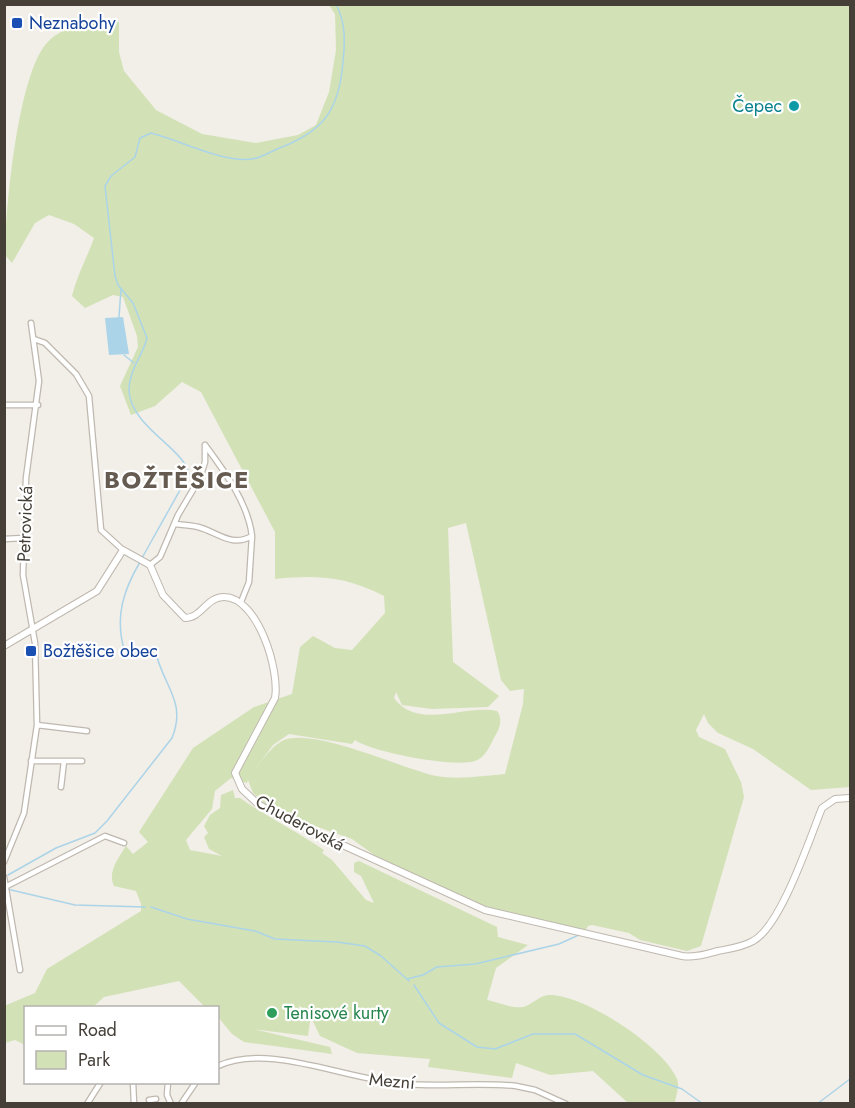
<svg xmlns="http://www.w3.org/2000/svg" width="855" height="1108" viewBox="0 0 855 1108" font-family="Jost,sans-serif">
	<rect width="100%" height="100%" fill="#f2eee8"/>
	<path fill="#d2e2b6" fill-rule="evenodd" d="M 329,5 L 850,5 L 850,787 L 811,790 L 753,749 L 718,733 L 708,723 L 704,714 L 696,730 L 699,737 L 725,749 L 741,782 L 744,797 L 701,946 L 687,951 L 640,940 L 629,933 L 592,925 L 588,926 L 585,931 L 498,913 L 426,881 L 381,860 L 352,839 L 295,819 L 269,807 L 253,793 L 248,780 L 247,783 L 231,778 L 215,791 L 212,809 L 186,840 L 190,850 L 222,856 L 209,849 L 204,837 L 208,833 L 204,826 L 210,815 L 220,808 L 221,795 L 233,790 L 235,798 L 240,798 C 267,817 296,831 324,850 L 322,853 L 332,860 L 366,900 L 374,903 L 361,876 L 354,872 L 354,863 L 359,861 L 497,927 L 498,937 L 528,945 L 496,968 L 487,1000 C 497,1002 514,1009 523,1007 C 532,1005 540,995 549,995 C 584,994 664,1047 677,1079 C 680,1086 676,1095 675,1102 L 628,1103 L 593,1071 L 550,1075 L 516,1063 L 512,1078 L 428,1067 L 430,1059 L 357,1053 L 320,1036 L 308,1011 L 299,1006 L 297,1019 L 310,1021 L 308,1036 L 253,1029 L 330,1047 L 332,1054 L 244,1042 L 232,1034 L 218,1017 L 218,1008 L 205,1007 L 179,981 L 104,997 L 93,1007 L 26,1008 L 25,1045 L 15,1040 L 5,1043 L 4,1006 L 35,993 L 47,969 L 141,911 L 141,904 L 136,891 L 114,886 C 107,872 119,857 126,846 L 133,854 L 148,842 L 139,832 L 193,748 L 254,707 L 292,694 L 300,647 L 313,636 L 335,648 L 352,650 L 385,613 L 384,596 C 345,576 317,575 275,579 L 275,532 L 201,392 L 182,382 L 155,406 L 131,415 L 120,386 L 138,347 L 137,336 L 123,297 L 113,295 L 85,308 L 72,296 C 77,275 87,258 94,238 L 74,224 L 49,215 L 35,223 L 12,263 L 5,255 C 5,210 18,76 46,44 C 63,24 95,21 119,22 L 119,52 L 124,71 L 156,110 L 202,134 L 256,143 L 298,135 L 316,125 L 329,92 L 336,50 L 335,14 ZM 466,523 L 501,680 L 510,691 L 524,689 L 523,704 L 505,774 C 481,776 460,780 436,776 C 400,768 316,728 284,740 C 271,746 261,762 252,773 L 273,745 L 289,734 L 352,744 L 355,740 C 371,752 455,768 475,761 C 486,757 490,745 495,736 C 500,728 503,719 497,711 C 465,704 418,731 394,698 L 396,692 L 402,705 L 432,709 L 488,707 L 499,696 L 453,662 L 448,528 Z"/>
	<path fill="#acd4e8" d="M 123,317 L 129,354 L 109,355 L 105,318 Z"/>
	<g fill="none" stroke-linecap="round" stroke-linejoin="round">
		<path stroke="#acd4e8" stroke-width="1.5" d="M 119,317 L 121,289
			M 124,355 L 134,363
			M 142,558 L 189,474 C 185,449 131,427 129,391 C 128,372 143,355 147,338 L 133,303 L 118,285 L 115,276 L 105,186 L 111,176 L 135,157 L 140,138 L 151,133 C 179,140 223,163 252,159 C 260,158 269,153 277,149 C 323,132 339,111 343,62 C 345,42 346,23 336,4
			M 8,875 L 56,848 L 95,833 L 107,821 L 172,738 C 186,703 166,689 157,657 C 145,653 135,656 124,649 C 115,617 123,591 140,562
			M 7,889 L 75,905 L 145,907
			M 151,907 L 187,919 L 255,931 L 275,939 L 337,942 L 365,946 L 381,956 L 409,981
			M 407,979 L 423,975 L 437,967 L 475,964 L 559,944 L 581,934
			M 414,985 L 439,1023 L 477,1047 L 495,1049 L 533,1034 L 575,1034 L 643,1075 L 682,1089 L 703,1104
			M 817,1104 L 850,1079"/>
		<g stroke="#bfb8af" stroke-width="7">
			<path id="minor" d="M 34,339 L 45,343 L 76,374 L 89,396 L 101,530 L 123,550
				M 4,405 L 38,405
				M 174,524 C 182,525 190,525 198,527 C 218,532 231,548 252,536 C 248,503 225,472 205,445
				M 4,539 L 24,538
				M 150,565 L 160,557 L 178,515 L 200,478 L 205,462 L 205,445
				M 241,602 L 249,582 L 252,536
				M 37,725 L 87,731
				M 31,761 L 82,761
				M 61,787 L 64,761
				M 4,862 L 24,813 L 37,725 L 35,643 L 23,575 L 26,478 L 39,381 L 31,323
				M 4,877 L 20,970
				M 7,886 L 105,836 L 124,843
				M 218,1066 C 270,1042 348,1081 406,1084 C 443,1087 480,1082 516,1086 L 535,1090 L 566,1104
				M 133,1082 L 134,1104
				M 168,1082 L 167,1095 L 171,1104
				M 149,1100 L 156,1099
				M 87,1104 L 101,1082
				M 181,1104 L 196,1082"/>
		</g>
		<g stroke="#bfb8af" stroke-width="8">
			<path id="tertiary" d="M 4,646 L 97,591 L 123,550 L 150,565 L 163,595 L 185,618 C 202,618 206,597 224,597 C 258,597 280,671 275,698 L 235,773 L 242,789 L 258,804 L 277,815 L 485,910 L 682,956 C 694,958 706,954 718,951 C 729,949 743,947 753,941 C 781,926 809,840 822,808 L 835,799 L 850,798"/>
		</g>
		<use href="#minor" stroke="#fff" stroke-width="4.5"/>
		<use href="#tertiary" stroke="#fff" stroke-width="6"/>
	</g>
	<g fill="#1a4fb4" stroke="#fff" stroke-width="2">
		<rect x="11" y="17" width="12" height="12" rx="3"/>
		<rect x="25" y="645" width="12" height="12" rx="3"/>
	</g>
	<circle fill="#0f9aa8" stroke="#fff" stroke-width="2" cx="794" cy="106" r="6"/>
	<circle fill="#2e9e5b" stroke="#fff" stroke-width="2" cx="272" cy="1013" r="6"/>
	<g text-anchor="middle" stroke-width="4.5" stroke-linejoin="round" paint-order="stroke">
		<g font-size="18" fill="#164399" stroke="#fff" text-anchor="start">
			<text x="29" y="29">Neznabohy</text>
			<text x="43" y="657">Božtěšice obec</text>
		</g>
		<g font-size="18" fill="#0d838f" stroke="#fff" text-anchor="end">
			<text x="782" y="112">Čepec</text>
		</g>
		<g font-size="18" fill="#453f38" stroke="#fff">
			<text transform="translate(25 524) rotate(-88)" y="6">Petrovická</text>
			<text transform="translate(300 823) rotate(28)" y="6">Chuderovská</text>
			<text transform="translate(392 1081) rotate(5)" y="6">Mezní</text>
		</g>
		<g font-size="18" fill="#27864d" stroke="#fff" text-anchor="start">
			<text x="284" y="1019">Tenisové kurty</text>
		</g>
		<g font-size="24" font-weight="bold" letter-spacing="1.5" fill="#665b50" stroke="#fff">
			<text x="177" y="488">BOŽTĚŠICE</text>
		</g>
	</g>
	<rect width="855" height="1108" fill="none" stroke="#453f38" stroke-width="12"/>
	<rect x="24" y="1006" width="195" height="78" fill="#ffffff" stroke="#b5b2af" stroke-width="1.5"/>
	<rect x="36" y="1026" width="30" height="9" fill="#ffffff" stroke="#b5b2af" stroke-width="1.5"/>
	<text x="78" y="1036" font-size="18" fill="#453f38">Road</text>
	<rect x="36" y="1051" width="30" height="18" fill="#d2e2b6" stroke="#b5b2af" stroke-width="1.5"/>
	<text x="78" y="1066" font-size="18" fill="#453f38">Park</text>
</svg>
